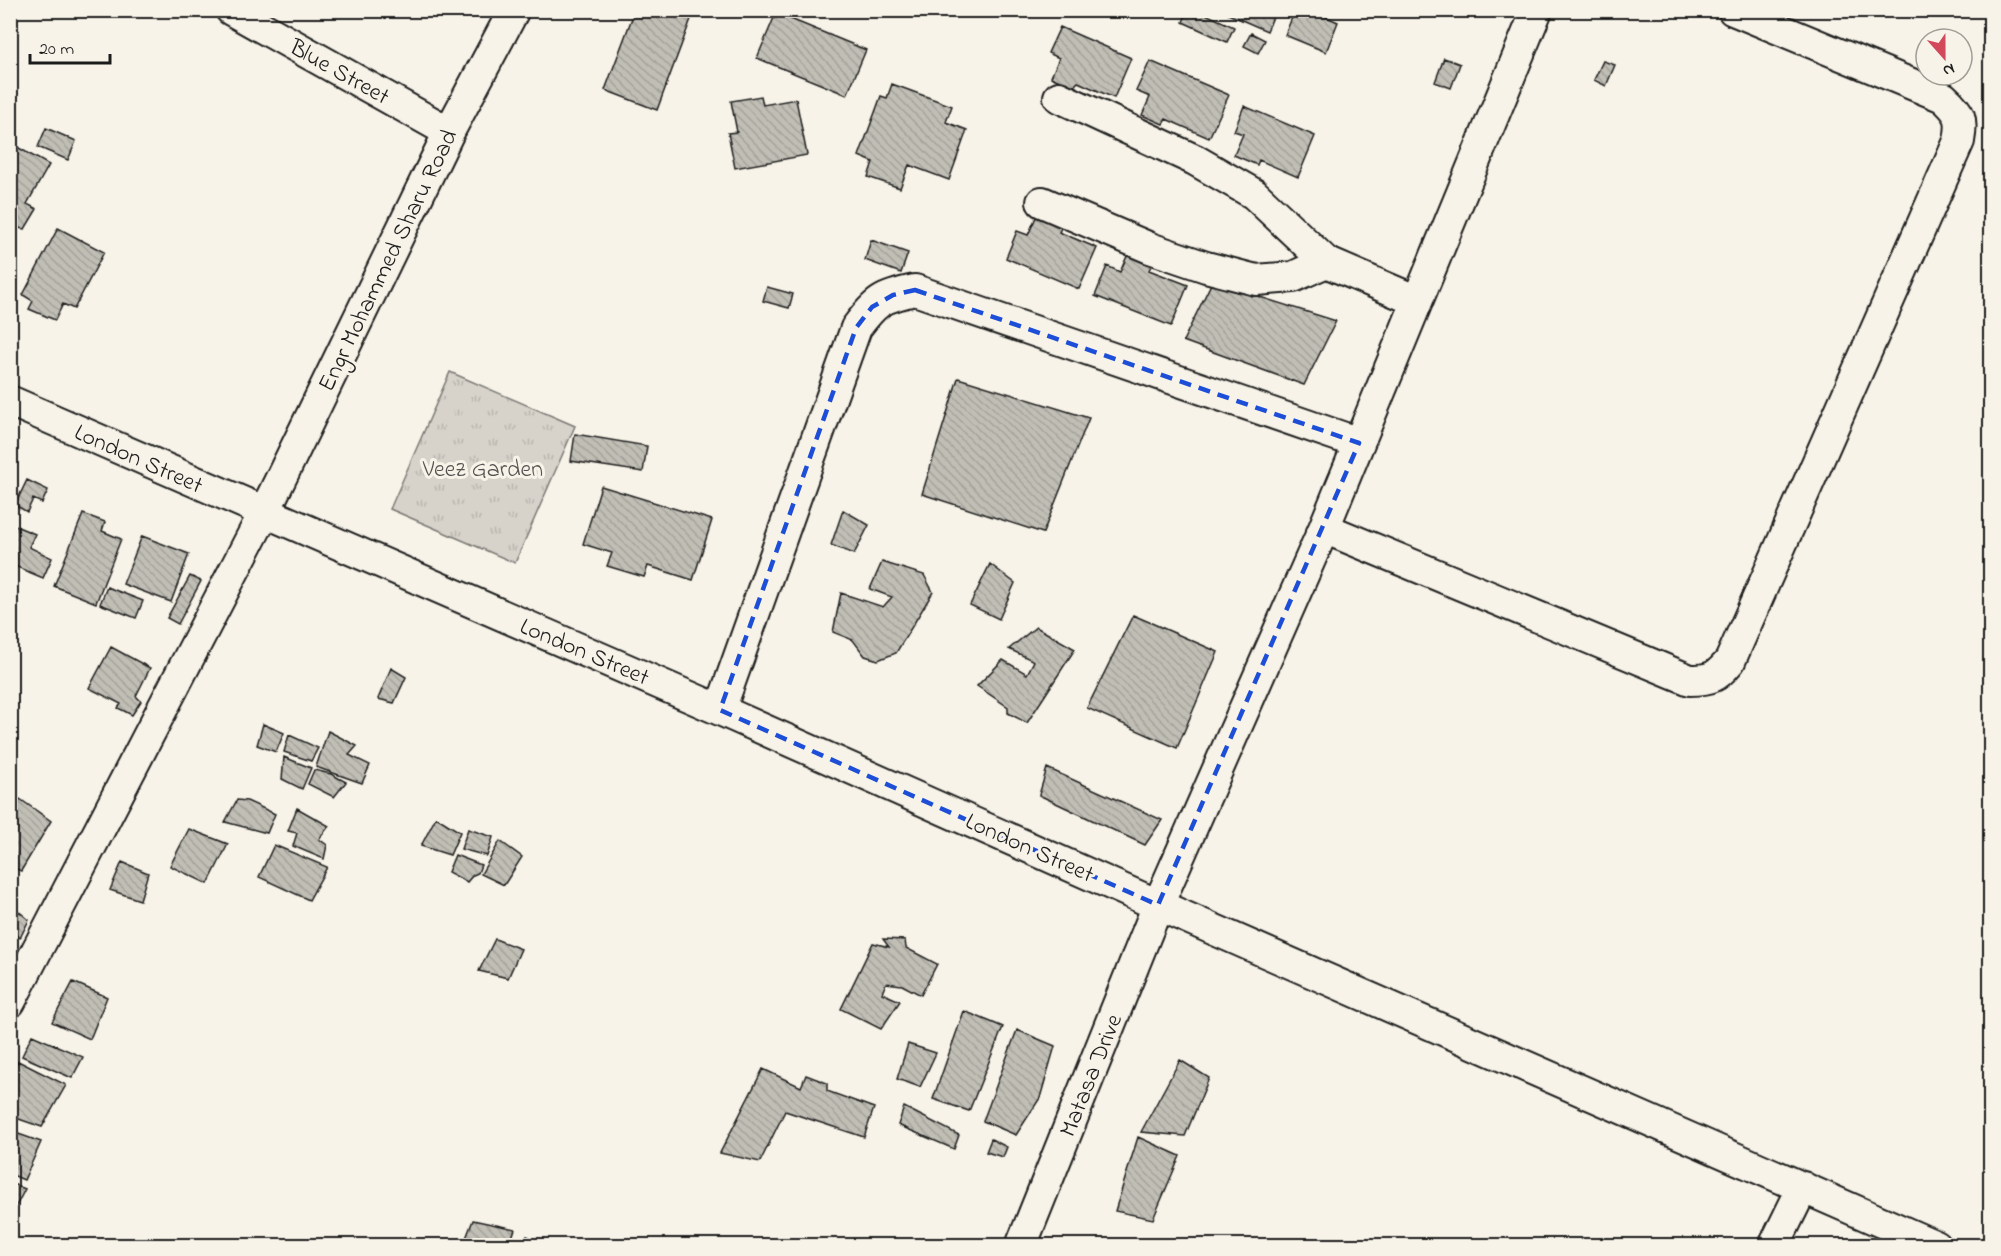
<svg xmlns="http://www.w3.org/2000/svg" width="2001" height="1256" viewBox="0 0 2001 1256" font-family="'Indie Flower',sans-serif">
	<defs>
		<pattern id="grass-tufts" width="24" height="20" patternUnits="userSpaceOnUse" patternTransform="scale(1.5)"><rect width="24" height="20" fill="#d7d3cb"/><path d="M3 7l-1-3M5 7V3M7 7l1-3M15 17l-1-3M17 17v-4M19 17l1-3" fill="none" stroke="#b8b5ae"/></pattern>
		<pattern id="building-back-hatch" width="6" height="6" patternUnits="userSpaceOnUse" patternTransform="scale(1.5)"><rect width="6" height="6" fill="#c0beb5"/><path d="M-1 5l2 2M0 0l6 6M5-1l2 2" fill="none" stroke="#a4a39b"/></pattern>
	</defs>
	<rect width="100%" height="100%" fill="#f7f3e8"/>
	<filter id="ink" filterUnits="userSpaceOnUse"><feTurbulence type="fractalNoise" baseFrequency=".0167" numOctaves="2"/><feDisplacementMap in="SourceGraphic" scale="12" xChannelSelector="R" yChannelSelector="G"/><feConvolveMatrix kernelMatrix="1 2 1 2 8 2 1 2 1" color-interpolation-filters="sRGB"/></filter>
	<g filter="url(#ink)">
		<path fill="url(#grass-tufts)" stroke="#7a7874" stroke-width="1.5" d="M 450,372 L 575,426 L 515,563 L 390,509 Z"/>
		<path fill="url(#building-back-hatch)" stroke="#1c1c1c" stroke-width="1.5" d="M 635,10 L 694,11 L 657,110 L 605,90 Z
			M 1188,10 L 1197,10 L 1234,27 L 1227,42 L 1183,22 Z
			M 1229,10 L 1276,10 L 1267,31 L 1228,14 Z
			M 1295,10 L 1310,10 L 1338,22 L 1326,52 L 1285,35 Z
			M 776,13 L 866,50 L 847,95 L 757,58 Z
			M 1060,27 L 1131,58 L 1114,98 L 1078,82 L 1073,87 L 1051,77 L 1059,58 L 1048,53 Z
			M 1251,33 L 1265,40 L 1258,53 L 1244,46 Z
			M 1444,58 L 1460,64 L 1451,88 L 1435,82 Z
			M 1150,61 L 1229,95 L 1209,138 L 1166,119 L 1163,124 L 1142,115 L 1150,97 L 1136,91 Z
			M 1603,61 L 1615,65 L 1606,86 L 1594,80 Z
			M 892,84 L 952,106 L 946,122 L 967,130 L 949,180 L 909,165 L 900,188 L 868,177 L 873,162 L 859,156 L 881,96 L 887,98 Z
			M 761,96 L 763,105 L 796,99 L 807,155 L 735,168 L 728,133 L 737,132 L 731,101 Z
			M 1244,106 L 1315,136 L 1298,177 L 1259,160 L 1257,165 L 1234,155 L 1243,134 L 1234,131 Z
			M 46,128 L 76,141 L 68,160 L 38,147 Z
			M 10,143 L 49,165 L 27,204 L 37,209 L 25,229 L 17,228 L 10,239 Z
			M 1037,215 L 1062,226 L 1059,232 L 1097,248 L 1079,289 L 1006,258 L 1017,231 L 1028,235 Z
			M 58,228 L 104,252 L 74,309 L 63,304 L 55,320 L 29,309 L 33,301 L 23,295 Z
			M 871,240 L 908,253 L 901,273 L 865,260 Z
			M 1128,254 L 1152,264 L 1149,270 L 1188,285 L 1171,326 L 1095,296 L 1107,266 L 1120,272 Z
			M 1212,282 L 1336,321 L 1304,385 L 1183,341 Z
			M 767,287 L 793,294 L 789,308 L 763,301 Z
			M 958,378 L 1089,418 L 1043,533 L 922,494 Z
			M 575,434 L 647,446 L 643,472 L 571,461 Z
			M 27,480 L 48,490 L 42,503 L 33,499 L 27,512 L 15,505 Z
			M 601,486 L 712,520 L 693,580 L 648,566 L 644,577 L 607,566 L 612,553 L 583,544 Z
			M 843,510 L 869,525 L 854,554 L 831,545 Z
			M 83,514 L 105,522 L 102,531 L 121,539 L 96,603 L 54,586 Z
			M 13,525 L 35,534 L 29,547 L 52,558 L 43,578 L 10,564 L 10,531 Z
			M 142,536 L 189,554 L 171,602 L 123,584 Z
			M 882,562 L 924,575 L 933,592 L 896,653 L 878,660 L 865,656 L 853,640 L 833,632 L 841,593 L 883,607 L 892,597 L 870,589 Z
			M 990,564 L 1015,583 L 999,619 L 970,605 Z
			M 190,576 L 201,581 L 178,624 L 167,618 Z
			M 107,587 L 143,601 L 136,618 L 100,604 Z
			M 1133,615 L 1218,652 L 1177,748 L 1087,708 Z
			M 1036,627 L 1075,649 L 1027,723 L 1008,713 L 1008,707 L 977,686 L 1003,660 L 1027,674 L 1034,661 L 1009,649 Z
			M 111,647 L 150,668 L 136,696 L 141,701 L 132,715 L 118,708 L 121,704 L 89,688 Z
			M 391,668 L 406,677 L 394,703 L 378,699 Z
			M 263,724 L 284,733 L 276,752 L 257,745 Z
			M 328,731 L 357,746 L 349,755 L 370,765 L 362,783 L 316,767 Z
			M 289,735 L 318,748 L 311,761 L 284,752 Z
			M 284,757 L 311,768 L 302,789 L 282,779 Z
			M 1047,768 L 1162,820 L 1145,845 L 1039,795 Z
			M 314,770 L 331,774 L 346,782 L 334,797 L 308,784 Z
			M 20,799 L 51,821 L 21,871 L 10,866 L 10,813 Z
			M 237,800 L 247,801 L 275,814 L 267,833 L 225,822 Z
			M 297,808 L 329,826 L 319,839 L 327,845 L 324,859 L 293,846 L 297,833 L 288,831 Z
			M 436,817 L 460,832 L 450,855 L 421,846 Z
			M 189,829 L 228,844 L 208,884 L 170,866 Z
			M 468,829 L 493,837 L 487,856 L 461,849 Z
			M 500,841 L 522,857 L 504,885 L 481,874 Z
			M 274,845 L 327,867 L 309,900 L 259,877 Z
			M 455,855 L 481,865 L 478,873 L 473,875 L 467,882 L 448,872 Z
			M 122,862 L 148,873 L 140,900 L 110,890 Z
			M 10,904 L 29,920 L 20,938 L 10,932 Z
			M 495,939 L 521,949 L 508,978 L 479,971 Z
			M 883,939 L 905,940 L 906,948 L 937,964 L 921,995 L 902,985 L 886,983 L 882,993 L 900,1001 L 881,1029 L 841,1009 L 873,943 L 889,947 Z
			M 73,982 L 107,997 L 90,1039 L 52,1022 Z
			M 964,1011 L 1003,1027 L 969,1111 L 933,1099 Z
			M 1017,1030 L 1055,1046 L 1040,1098 L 1016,1135 L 983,1121 Z
			M 32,1035 L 83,1057 L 72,1078 L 22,1056 Z
			M 908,1044 L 936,1053 L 920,1087 L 897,1079 Z
			M 1180,1060 L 1209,1078 L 1185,1136 L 1141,1132 Z
			M 18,1061 L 66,1085 L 42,1127 L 10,1116 L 10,1074 Z
			M 763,1069 L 801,1087 L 806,1075 L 827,1083 L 827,1091 L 874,1108 L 864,1137 L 785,1111 L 760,1162 L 720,1153 Z
			M 904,1107 L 959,1135 L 954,1149 L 898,1125 Z
			M 10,1131 L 41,1142 L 24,1180 L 10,1174 Z
			M 1138,1137 L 1180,1156 L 1153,1219 L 1115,1211 Z
			M 991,1139 L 1007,1147 L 1003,1157 L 986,1152 Z
			M 10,1183 L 25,1189 L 10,1218 Z
			M 473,1220 L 515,1229 L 509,1246 L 463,1246 Z
			M 527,1236 L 546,1246 L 523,1246 Z"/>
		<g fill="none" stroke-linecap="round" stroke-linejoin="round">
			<g stroke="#1c1c1c" stroke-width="34">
				<path id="minor" d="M 231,10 L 449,132
					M 1059,97 L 1195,160 L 1254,194 L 1326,262 L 1417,301
					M 1042,202 L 1150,248 L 1206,267 L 1256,280 L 1293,277 L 1326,262
					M 10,401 L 720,710 L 1158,905 L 1936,1246
					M 1324,528 L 1690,680 C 1711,680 1717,677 1730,661 L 1959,141 C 1963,119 1961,113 1943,97 L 1733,10
					M 720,710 L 856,328 C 876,301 882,297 915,290 L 1359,443
					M 10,1002 L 264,513 L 449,132 L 514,10
					M 1021,1246 L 1158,905 L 1324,528 L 1537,10
					M 1774,1246 L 1803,1187"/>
			</g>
			<use href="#minor" stroke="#f7f3e8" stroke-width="30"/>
		</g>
	</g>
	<path fill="none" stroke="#1d4ed8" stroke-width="4.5" stroke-dasharray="12 8" stroke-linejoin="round" d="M 915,290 L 1359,443 L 1158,905 L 720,710 L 856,328 L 872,307 L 893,295 Z"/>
	<g text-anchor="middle" stroke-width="6" stroke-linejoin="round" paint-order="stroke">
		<g font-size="24" fill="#1c1c1c" stroke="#f7f3e8">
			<text transform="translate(340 71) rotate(29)" y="8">Blue Street</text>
			<text transform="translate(387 260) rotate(-64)" y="8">Engr Mohammed Sharu Road</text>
			<text transform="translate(139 458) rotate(24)" y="8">London Street</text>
			<text transform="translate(585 651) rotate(23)" y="8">London Street</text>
			<text transform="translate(1030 847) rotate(24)" y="8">London Street</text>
			<text transform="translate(1090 1075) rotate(-68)" y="8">Matasa Drive</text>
		</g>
		<g font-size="24" fill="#545351" stroke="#f7f3e8">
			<text x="483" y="476">Veez Garden</text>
		</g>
	</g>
	<rect width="2001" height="1256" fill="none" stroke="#f7f3e8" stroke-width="36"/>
	<rect x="18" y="18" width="1965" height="1220" fill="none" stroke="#1c1c1c" stroke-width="2" filter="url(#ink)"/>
	<g transform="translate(1944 57) rotate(159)"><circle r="28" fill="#f7f3e8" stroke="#9f9d96" stroke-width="1.5"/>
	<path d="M0-4.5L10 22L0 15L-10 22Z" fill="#d1495b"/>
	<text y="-9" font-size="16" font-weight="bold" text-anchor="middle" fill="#1c1c1c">N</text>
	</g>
	<path d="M30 54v9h80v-9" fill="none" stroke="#1c1c1c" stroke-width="3"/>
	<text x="39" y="54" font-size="18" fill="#1c1c1c" stroke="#f7f3e8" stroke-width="4.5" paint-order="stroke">20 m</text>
</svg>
